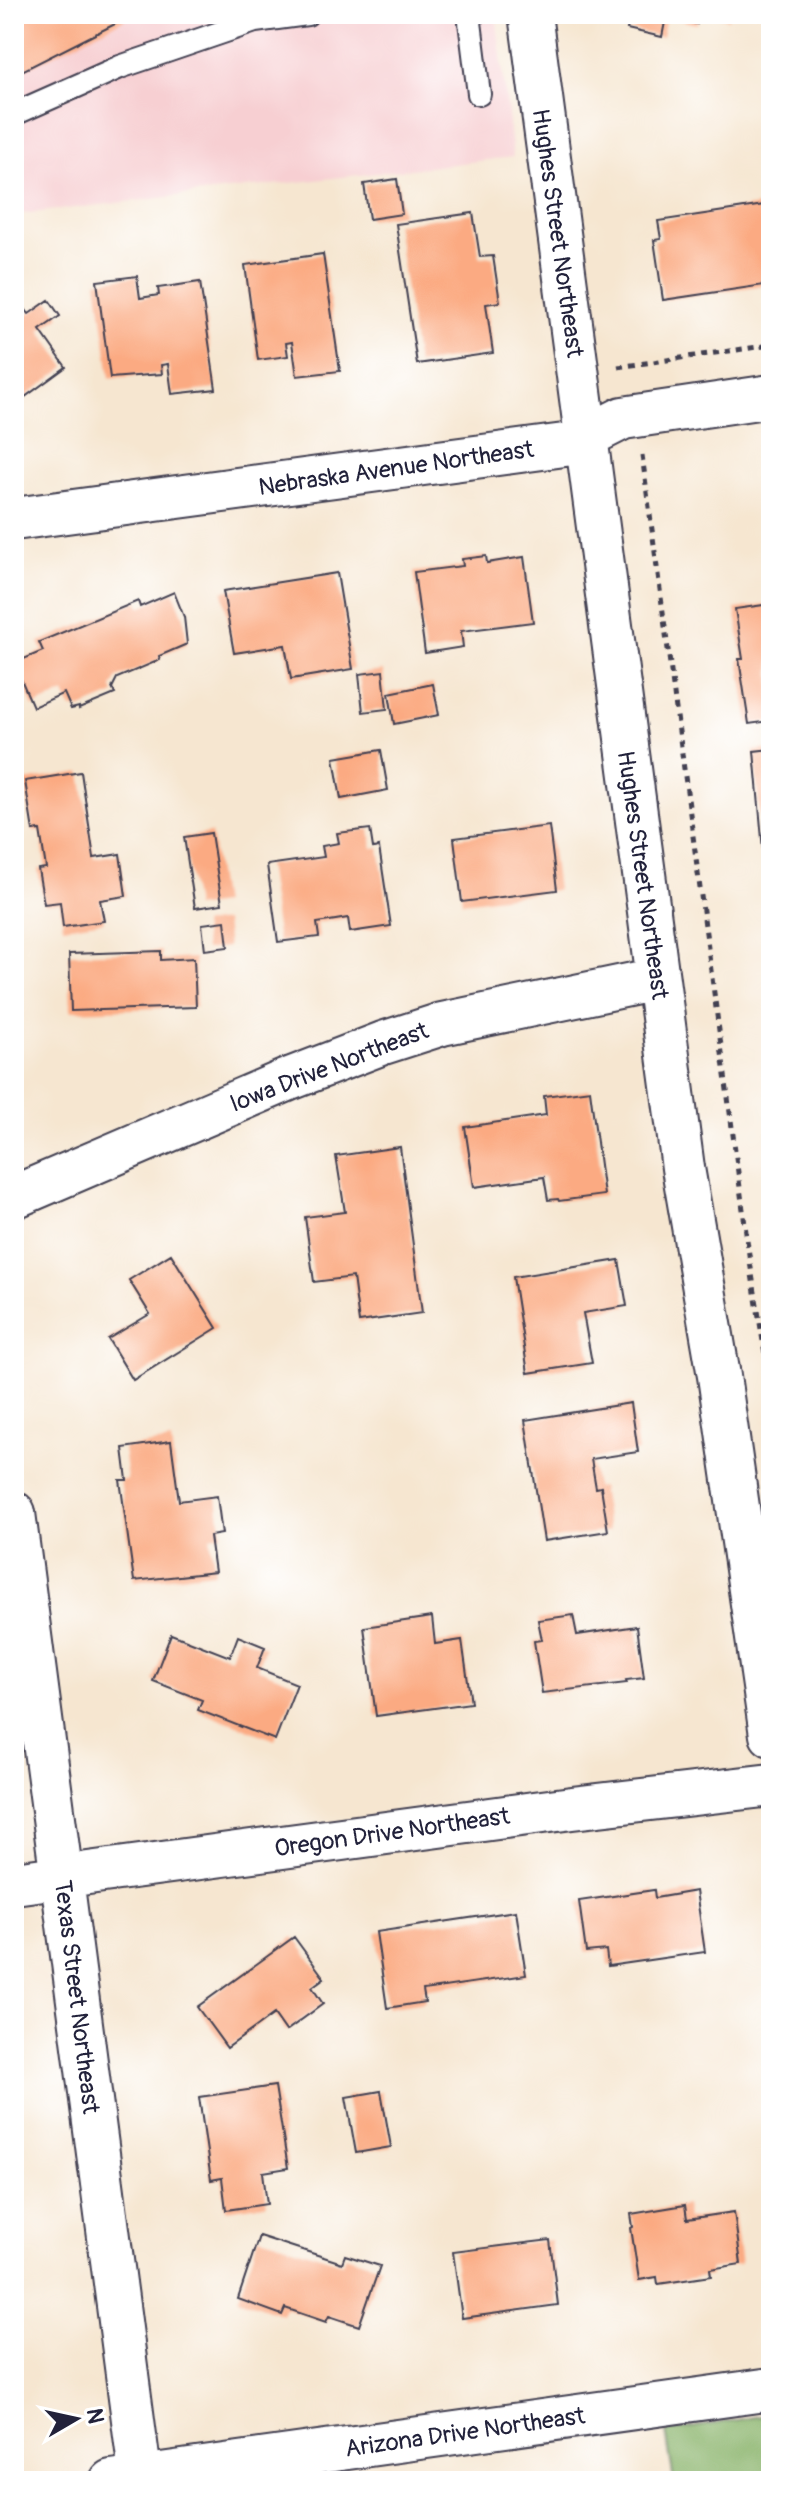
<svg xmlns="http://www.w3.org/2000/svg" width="785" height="2495" viewBox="0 0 785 2495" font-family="Pangolin,sans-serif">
	<rect width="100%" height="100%" fill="#fff"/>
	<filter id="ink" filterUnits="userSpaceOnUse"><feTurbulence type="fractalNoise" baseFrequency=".0125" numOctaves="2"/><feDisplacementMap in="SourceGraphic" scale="16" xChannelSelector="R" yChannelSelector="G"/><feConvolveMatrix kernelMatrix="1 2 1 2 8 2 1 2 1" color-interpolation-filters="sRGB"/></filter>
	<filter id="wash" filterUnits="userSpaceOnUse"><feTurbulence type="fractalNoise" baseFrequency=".006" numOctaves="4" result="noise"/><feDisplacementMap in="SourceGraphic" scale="32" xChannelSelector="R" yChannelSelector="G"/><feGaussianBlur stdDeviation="1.8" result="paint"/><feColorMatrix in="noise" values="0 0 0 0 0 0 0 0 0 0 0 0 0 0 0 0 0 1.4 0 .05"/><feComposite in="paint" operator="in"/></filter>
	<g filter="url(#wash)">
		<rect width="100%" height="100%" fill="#f6e6d0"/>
		<path fill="#f7cfd2" d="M 14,14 L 496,14 L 513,157 L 14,215 Z"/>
		<path fill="#89b36b" stroke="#566a53" stroke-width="2" d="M 771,2414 L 771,2481 L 674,2481 L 666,2432 Z"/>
		<g id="blocks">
			<path fill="#fbaa82" d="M 14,14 L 122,14 L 125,19 L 14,75 Z
				M 631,14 L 699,14 L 697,24 L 666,17 L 662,37 L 627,29 Z
				M 710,14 L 729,14 L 728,19 Z
				M 397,179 L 402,214 L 369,219 L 364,184 Z
				M 771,204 L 771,284 L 663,300 L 654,240 L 661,239 L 658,221 Z
				M 473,213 L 480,257 L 493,256 L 500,302 L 486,304 L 493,353 L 417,364 L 396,224 Z
				M 323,254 L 340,371 L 297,376 L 292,342 L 286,343 L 288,356 L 258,360 L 245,265 Z
				M 137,276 L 140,298 L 159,295 L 158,288 L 200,282 L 216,389 L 172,394 L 168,364 L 161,365 L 162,374 L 110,378 L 97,281 Z
				M 14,294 L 29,314 L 49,300 L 60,316 L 40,330 L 66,367 L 25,397 L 14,381 Z
				M 486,556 L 487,563 L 524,557 L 533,622 L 461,631 L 463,647 L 425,653 L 414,572 L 463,566 L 462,559 Z
				M 337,573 L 353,669 L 291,679 L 285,645 L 234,653 L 223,591 Z
				M 174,592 L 184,617 L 187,644 L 159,656 L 160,660 L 117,678 L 112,688 L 115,694 L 79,709 L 79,707 L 71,709 L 64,693 L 33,707 L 14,663 L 43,651 L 39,642 L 138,601 L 140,607 Z
				M 771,604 L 771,721 L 749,724 L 739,659 L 743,659 L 735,609 Z
				M 383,671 L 387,709 L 363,712 L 359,674 Z
				M 433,684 L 439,715 L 394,724 L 389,693 Z
				M 771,749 L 771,860 L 764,861 L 754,751 Z
				M 381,750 L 388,790 L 341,799 L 334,758 Z
				M 81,772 L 94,858 L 120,854 L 126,896 L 100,900 L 104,921 L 63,927 L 60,902 L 44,904 L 38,869 L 46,868 L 40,830 L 33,831 L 25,781 Z
				M 549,826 L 557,890 L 462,902 L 454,838 Z
				M 370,829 L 373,848 L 379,847 L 391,926 L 350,932 L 348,918 L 317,923 L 319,937 L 278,942 L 267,865 L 324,857 L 322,846 L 339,843 L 337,833 Z
				M 211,833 L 222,904 L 195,908 L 184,837 Z
				M 225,921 L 228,947 L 205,950 L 202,924 Z
				M 161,951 L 161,960 L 194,958 L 196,1007 L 71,1011 L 69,954 Z
				M 590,1090 L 604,1195 L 559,1201 L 558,1199 L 548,1200 L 544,1177 L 474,1187 L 465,1127 L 546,1115 L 544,1096 Z
				M 400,1147 L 422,1313 L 359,1322 L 353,1277 L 314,1282 L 305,1217 L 345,1212 L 336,1156 Z
				M 171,1254 L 217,1328 L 133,1380 L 108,1339 L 150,1314 L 129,1280 Z
				M 619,1260 L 627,1306 L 583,1313 L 592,1363 L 528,1373 L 513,1277 Z
				M 631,1403 L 638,1452 L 591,1459 L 596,1488 L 601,1487 L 608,1531 L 544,1541 L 525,1420 Z
				M 171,1441 L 179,1501 L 217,1496 L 222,1534 L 210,1536 L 215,1572 L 134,1581 L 120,1480 L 127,1480 L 123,1448 Z
				M 573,1615 L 577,1635 L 637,1626 L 644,1678 L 626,1680 L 627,1683 L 542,1693 L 534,1641 L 542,1640 L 538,1620 Z
				M 432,1617 L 435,1644 L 462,1640 L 471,1703 L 376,1716 L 364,1627 Z
				M 171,1634 L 230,1657 L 238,1636 L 265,1647 L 257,1668 L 297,1684 L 275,1740 L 198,1710 L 202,1700 L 153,1681 Z
				M 654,1890 L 655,1898 L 696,1891 L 705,1952 L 608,1966 L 606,1950 L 586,1952 L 579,1901 Z
				M 516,1911 L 526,1975 L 423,1990 L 425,2002 L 387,2008 L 376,1932 Z
				M 294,1937 L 324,1978 L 312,1987 L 323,2004 L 286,2031 L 274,2014 L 227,2048 L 197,2007 Z
				M 275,2086 L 288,2168 L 263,2172 L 267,2204 L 226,2210 L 222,2178 L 211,2180 L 199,2097 Z
				M 381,2091 L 391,2147 L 356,2153 L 346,2097 Z
				M 685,2205 L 687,2219 L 734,2212 L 741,2264 L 710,2269 L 711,2276 L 658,2284 L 657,2277 L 639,2280 L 631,2228 L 633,2227 L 631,2214 Z
				M 259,2236 L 342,2263 L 345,2255 L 380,2266 L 359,2326 L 329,2316 L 326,2322 L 285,2308 L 282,2315 L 238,2299 Z
				M 550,2240 L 558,2305 L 462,2318 L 453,2252 Z"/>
		</g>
	</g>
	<g filter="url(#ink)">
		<use href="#blocks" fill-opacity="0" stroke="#423f51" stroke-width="2"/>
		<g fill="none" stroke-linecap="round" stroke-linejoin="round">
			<g stroke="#423f51" stroke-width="26">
				<path id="service" d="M 469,14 L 479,94
					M 14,114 L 120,67 L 255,21 L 307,14"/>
			</g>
			<g stroke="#423f51" stroke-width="46">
				<path id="minor" d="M 530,14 L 683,1168 L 719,1376 L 771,1735
					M 14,519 L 572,444 L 623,418 L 771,396
					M 14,1197 L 287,1080 L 383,1043 L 442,1024 L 657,979
					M 14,1513 L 141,2481
					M 14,1883 L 572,1808 L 771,1785
					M 111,2481 L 771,2389"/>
			</g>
			<path stroke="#423f51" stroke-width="5" stroke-dasharray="6 6" stroke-linecap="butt" d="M 618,367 L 771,345
				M 642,455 L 750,1262 L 771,1390"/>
			<use href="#service" stroke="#fff" stroke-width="22"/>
			<use href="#minor" stroke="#fff" stroke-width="42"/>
		</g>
	</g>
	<g text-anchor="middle" stroke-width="6" stroke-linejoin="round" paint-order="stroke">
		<g font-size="24" fill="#22223b" stroke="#fff">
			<text transform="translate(558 233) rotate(82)" y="8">Hughes Street Northeast</text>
			<text transform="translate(396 468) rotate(-8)" y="8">Nebraska Avenue Northeast</text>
			<text transform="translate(643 875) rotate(82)" y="8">Hughes Street Northeast</text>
			<text transform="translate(329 1067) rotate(-21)" y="8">Iowa Drive Northeast</text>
			<text transform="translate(392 1832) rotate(-8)" y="8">Oregon Drive Northeast</text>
			<text transform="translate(77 1997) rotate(83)" y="8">Texas Street Northeast</text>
			<text transform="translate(465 2432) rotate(-8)" y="8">Arizona Drive Northeast</text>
		</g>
	</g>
	<rect width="785" height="2495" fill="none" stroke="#fff" stroke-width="48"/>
	<g transform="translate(76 2419) rotate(81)" stroke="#ffffff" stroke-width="6" paint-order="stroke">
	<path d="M0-6L14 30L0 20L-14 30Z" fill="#22223b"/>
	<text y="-12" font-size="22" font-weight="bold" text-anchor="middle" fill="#22223b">N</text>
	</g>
</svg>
